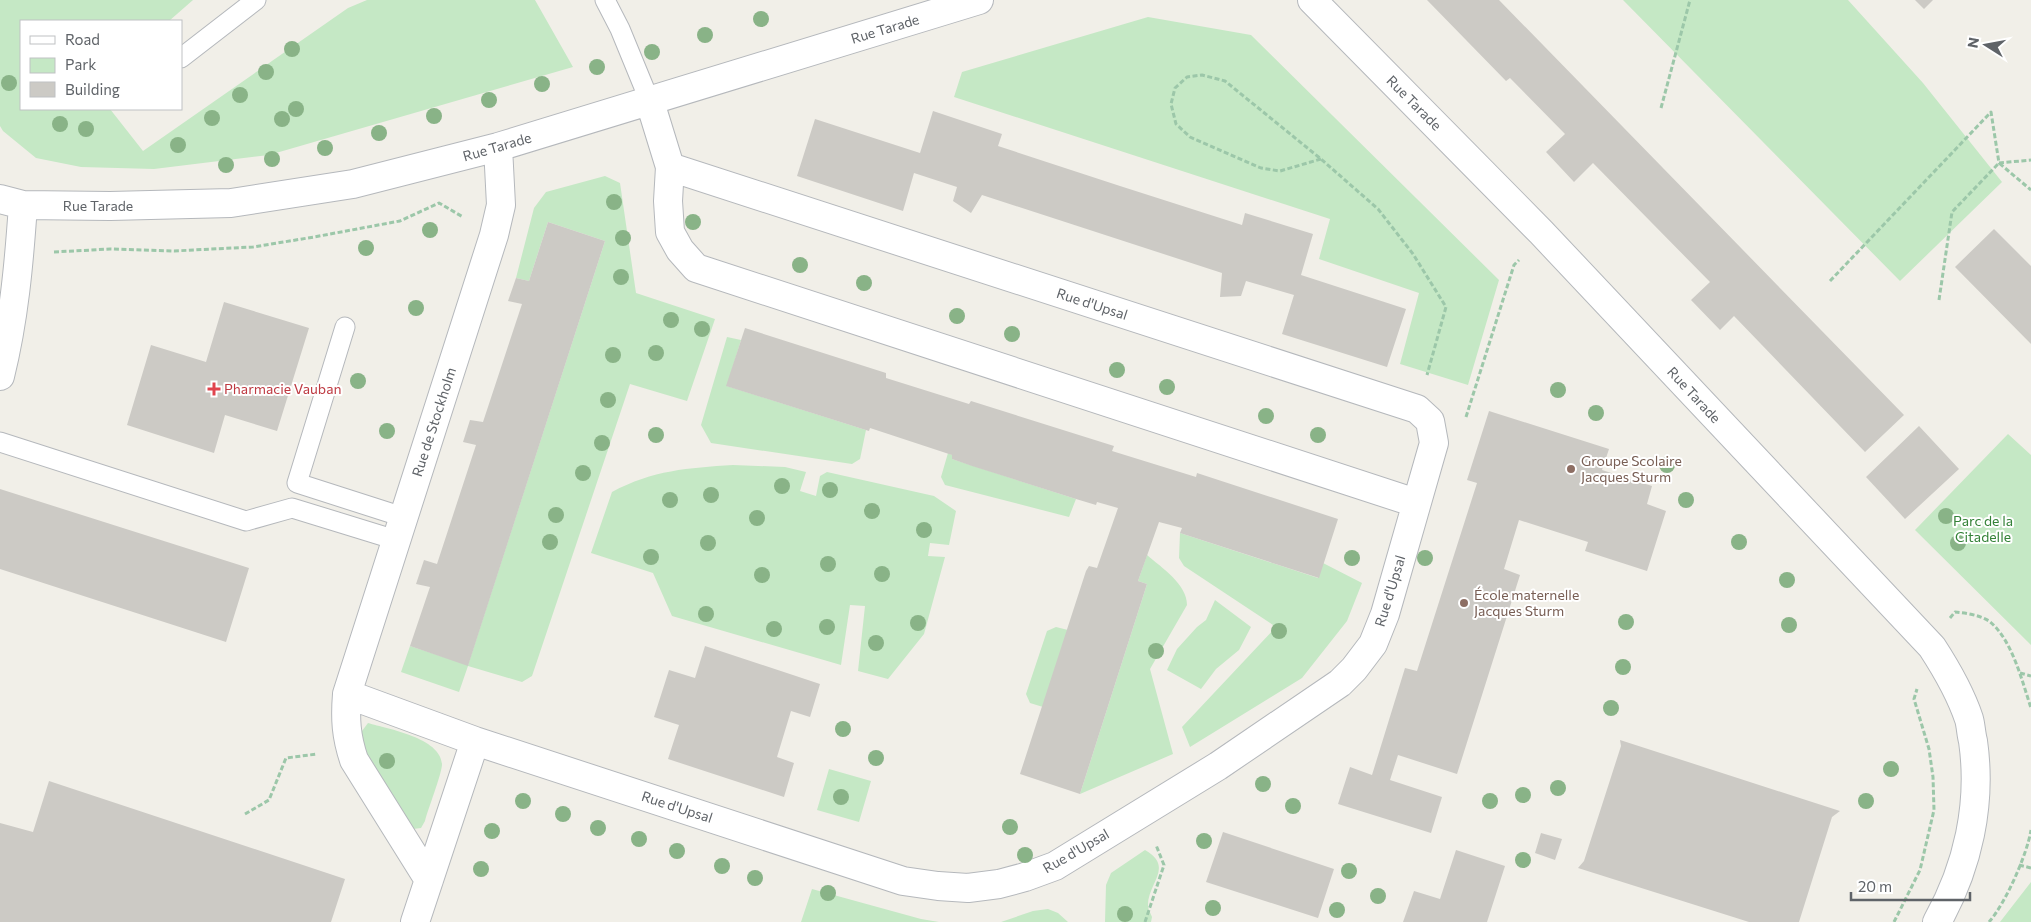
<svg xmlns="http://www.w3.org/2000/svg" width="2031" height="922" viewBox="0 0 2031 922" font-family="Commissioner,sans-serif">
	<rect width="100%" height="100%" fill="#f1efe8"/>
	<path fill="#c5e8c5" d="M 0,0 L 193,0 L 169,21 L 21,21 L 21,109 L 110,109 L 143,151 L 348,8 L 367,0 L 535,0 L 573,67 L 269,155 L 154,169 L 81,167 L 36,158 L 3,131 L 0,126 Z
		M 1623,0 L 1848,0 L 1923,83 L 2002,182 L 1900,281 Z
		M 1148,17 L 1251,35 L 1499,280 L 1468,385 L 1400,364 L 1419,293 L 1319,259 L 1330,219 L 954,97 L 962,72 Z
		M 605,176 L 620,183 L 636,293 L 715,319 L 687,401 L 630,384 L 532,676 L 522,682 L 468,666 L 459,692 L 401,672 L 410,646 L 468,665 L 605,241 L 548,222 L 529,281 L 516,278 L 534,208 L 546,192 Z
		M 727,337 L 741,340 L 727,386 L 866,430 L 860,459 L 852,464 L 711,443 L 701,425 Z
		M 2008,434 L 2031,455 L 2031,645 L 1915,530 Z
		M 948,453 L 952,455 L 952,459 L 1076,499 L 1069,517 L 945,485 L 941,477 Z
		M 733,465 L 785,467 L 806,472 L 800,491 L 816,496 L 820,476 L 827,472 L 934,496 L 956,511 L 949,545 L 930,543 L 928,556 L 945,557 L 924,634 L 888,679 L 858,671 L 865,606 L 850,605 L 841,665 L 672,616 L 653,573 L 591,553 L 612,492 C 653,470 688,468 733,465 Z
		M 1180,533 L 1318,578 L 1323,563 L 1362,583 L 1347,621 L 1302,678 L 1190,747 L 1182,727 L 1276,627 L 1184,566 L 1179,558 Z
		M 1147,555 C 1162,568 1187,584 1187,605 L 1150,669 L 1173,754 L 1080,794 L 1147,584 L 1138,581 Z
		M 1215,600 L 1251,627 L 1239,650 L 1216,669 L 1201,689 L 1167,670 L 1177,649 L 1197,627 L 1206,620 Z
		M 1056,627 L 1068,630 L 1043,707 L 1030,703 L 1026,694 L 1047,631 Z
		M 368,723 C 388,729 442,738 442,765 C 441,776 428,809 425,821 L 421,828 L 413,829 L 405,824 L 361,745 L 362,731 Z
		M 829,769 L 871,781 L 859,822 L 817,810 Z
		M 1145,850 C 1175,867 1147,884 1148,906 C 1148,909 1151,914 1152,917 L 1151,922 L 1105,922 L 1106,885 L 1111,873 Z
		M 2031,882 L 2031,922 L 2000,922 Z
		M 812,889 L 921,919 L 939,922 L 801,922 Z
		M 1048,909 L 1058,913 L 1068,922 L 1001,922 L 1033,911 Z"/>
	<path fill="#cccac5" d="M 1427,0 L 1499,0 L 1904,415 L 1865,452 L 1734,316 L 1720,330 L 1691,300 L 1710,282 L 1593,163 L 1574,182 L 1546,152 L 1565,134 L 1510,78 L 1506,81 Z
		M 1915,0 L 1933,0 L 1924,9 Z
		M 933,111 L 1002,134 L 998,146 L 1120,186 L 1242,225 L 1245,213 L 1313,234 L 1301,275 L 1406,309 L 1387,367 L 1282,334 L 1294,295 L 1246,281 L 1241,296 L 1220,297 L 1222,273 L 982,195 L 971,213 L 953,201 L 957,187 L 914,173 L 903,211 L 797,176 L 815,119 L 920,153 Z
		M 548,222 L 605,241 L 468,666 L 410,646 L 430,587 L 416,584 L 424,560 L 437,564 L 476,445 L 463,442 L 470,420 L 483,422 L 522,304 L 508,301 L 516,278 L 529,281 Z
		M 1994,229 L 2031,266 L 2031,344 L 1955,267 Z
		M 224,302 L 309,328 L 277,431 L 225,415 L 214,453 L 127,425 L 151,345 L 206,362 Z
		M 745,328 L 886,373 L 886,378 L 969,404 L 971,401 L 1114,446 L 1112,451 L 1196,477 L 1197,473 L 1338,519 L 1319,578 L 1180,533 L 1182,528 L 1159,522 L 1138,581 L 1147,584 L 1080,794 L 1020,774 L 1086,571 L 1089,566 L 1097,568 L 1118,508 L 1097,502 L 1096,505 L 1076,499 L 972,466 L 952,459 L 952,455 L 870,428 L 869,431 L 726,386 Z
		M 1489,411 L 1609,449 L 1602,470 L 1652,486 L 1647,504 L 1666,511 L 1647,571 L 1585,551 L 1588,542 L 1519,520 L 1504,569 L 1520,575 L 1457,774 L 1398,755 L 1390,780 L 1442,797 L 1431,833 L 1338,804 L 1350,767 L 1372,775 L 1405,668 L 1417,671 L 1477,483 L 1467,480 Z
		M 1919,426 L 1959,469 L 1905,519 L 1866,477 Z
		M 0,489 L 249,568 L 226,642 L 0,569 Z
		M 705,646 L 820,684 L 810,717 L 791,711 L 777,757 L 794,763 L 784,797 L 668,759 L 679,725 L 654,717 L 669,670 L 695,678 Z
		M 1620,740 L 1840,811 L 1832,817 L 1799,922 L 1749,922 L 1578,868 L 1584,861 L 1621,746 Z
		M 49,781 L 345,879 L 331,922 L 0,922 L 0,823 L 33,832 Z
		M 1223,832 L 1334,869 L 1318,918 L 1206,882 Z
		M 1541,833 L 1562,839 L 1555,860 L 1535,853 Z
		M 1456,850 L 1505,866 L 1487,922 L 1403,922 L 1414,891 L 1440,899 Z"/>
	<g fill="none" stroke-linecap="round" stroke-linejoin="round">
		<g stroke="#b5b8bc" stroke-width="21">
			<path id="service" d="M 605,0 L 620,29 L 650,102
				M 181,58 L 256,0
				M 345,327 L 297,483 L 403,517
				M 0,442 L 246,521 L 292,508 L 396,540"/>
		</g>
		<g stroke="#b5b8bc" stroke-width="30">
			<path id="minor" d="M 1312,0 L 1541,232 L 1932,647 C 1947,670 1960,692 1969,719 C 1971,726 1971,734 1973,741 C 1982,804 1968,867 1937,922
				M 650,102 L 670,167 L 668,201 L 670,232 L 680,250 L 696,268 L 1416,503
				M 0,199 L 23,205 L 110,206 L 231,203 L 353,184 L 498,147 L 979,0
				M 0,376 C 14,320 19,263 23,205
				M 347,694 L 475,741 L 903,881 L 938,886 L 968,888 L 999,884 L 1025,877 L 1055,866 L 1218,766 L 1340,683 L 1354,669 L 1373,644 L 1385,614 L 1434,443 L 1430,421 L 1417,409 L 670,167
				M 429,880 L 354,760 C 346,736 345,719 347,694 L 494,235 L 501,205 L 498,147
				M 415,922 L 475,741"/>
		</g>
		<path stroke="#9cc7a9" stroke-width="3" stroke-dasharray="5 2.5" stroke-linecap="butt" d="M 1661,108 L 1690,0
			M 1321,159 L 1280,171 L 1261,168 L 1190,137 L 1176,124 L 1171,104 L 1175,88 L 1187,77 L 1202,75 L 1225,81 L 1321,159 L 1378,209 L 1413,254 L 1446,307 L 1427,375
			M 54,252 L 110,249 L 174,251 L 253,247 L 314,237 L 400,221 L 439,203 L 463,217
			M 1830,281 L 1991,112 L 1999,163 L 2031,160
			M 1939,300 L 1952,212 L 1999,163 L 2031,190
			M 1466,417 L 1514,265 L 1519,260
			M 1950,618 L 1955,612 C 1966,613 1979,615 1989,621 C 2012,639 2022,681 2031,708
			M 2020,673 L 2031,676
			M 245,814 L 269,800 L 286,758 L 317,754
			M 2019,865 L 2031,868
			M 1145,922 L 1164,865 L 1156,845
			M 1894,922 L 1920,870 L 1934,810 L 1933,777 L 1929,749 L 1914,699 L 1917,689
			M 1989,922 C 2005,904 2027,855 2031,830"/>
		<use href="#service" stroke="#fff" stroke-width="19"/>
		<use href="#minor" stroke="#fff" stroke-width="28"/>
	</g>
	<g fill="#89b387">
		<circle cx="761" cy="19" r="8"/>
		<circle cx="705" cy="35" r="8"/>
		<circle cx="292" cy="49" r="8"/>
		<circle cx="652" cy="52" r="8"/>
		<circle cx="597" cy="67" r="8"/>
		<circle cx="266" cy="72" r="8"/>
		<circle cx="9" cy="83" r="8"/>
		<circle cx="542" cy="84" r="8"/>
		<circle cx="240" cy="95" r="8"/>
		<circle cx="489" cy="100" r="8"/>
		<circle cx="296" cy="109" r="8"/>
		<circle cx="434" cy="116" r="8"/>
		<circle cx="212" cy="118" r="8"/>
		<circle cx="282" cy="119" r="8"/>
		<circle cx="60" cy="124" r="8"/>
		<circle cx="86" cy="129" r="8"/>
		<circle cx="379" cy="133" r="8"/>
		<circle cx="178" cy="145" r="8"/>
		<circle cx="325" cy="148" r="8"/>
		<circle cx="272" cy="159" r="8"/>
		<circle cx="226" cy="165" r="8"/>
		<circle cx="614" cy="202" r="8"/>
		<circle cx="693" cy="222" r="8"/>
		<circle cx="430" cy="230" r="8"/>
		<circle cx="623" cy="238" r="8"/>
		<circle cx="366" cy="248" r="8"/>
		<circle cx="800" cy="265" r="8"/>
		<circle cx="621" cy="277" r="8"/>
		<circle cx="864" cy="283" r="8"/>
		<circle cx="416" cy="308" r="8"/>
		<circle cx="957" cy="316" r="8"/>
		<circle cx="671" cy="320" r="8"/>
		<circle cx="702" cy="329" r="8"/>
		<circle cx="1012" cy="334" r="8"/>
		<circle cx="656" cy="353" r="8"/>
		<circle cx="613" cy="355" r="8"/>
		<circle cx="1117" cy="370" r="8"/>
		<circle cx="358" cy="381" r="8"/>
		<circle cx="1167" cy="387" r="8"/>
		<circle cx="1558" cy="390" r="8"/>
		<circle cx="608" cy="400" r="8"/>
		<circle cx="1596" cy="413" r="8"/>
		<circle cx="1266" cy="416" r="8"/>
		<circle cx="387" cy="431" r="8"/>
		<circle cx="656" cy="435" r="8"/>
		<circle cx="1318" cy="435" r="8"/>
		<circle cx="602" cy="443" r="8"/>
		<circle cx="1667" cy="465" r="8"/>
		<circle cx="583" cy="473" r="8"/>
		<circle cx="782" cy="486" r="8"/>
		<circle cx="830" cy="490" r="8"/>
		<circle cx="711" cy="495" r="8"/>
		<circle cx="670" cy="500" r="8"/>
		<circle cx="1686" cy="500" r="8"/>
		<circle cx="872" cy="511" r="8"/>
		<circle cx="556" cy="515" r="8"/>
		<circle cx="1946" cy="516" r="8"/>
		<circle cx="757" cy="518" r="8"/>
		<circle cx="924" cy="530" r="8"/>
		<circle cx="550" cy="542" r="8"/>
		<circle cx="1739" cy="542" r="8"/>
		<circle cx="708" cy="543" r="8"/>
		<circle cx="1958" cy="543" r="8"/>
		<circle cx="651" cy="557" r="8"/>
		<circle cx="1352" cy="558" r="8"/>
		<circle cx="1425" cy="558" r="8"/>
		<circle cx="828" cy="564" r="8"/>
		<circle cx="882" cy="574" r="8"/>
		<circle cx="762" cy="575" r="8"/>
		<circle cx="1787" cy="580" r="8"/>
		<circle cx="706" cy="614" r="8"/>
		<circle cx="1626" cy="622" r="8"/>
		<circle cx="918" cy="623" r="8"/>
		<circle cx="1789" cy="625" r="8"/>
		<circle cx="827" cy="627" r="8"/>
		<circle cx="774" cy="629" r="8"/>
		<circle cx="1279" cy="631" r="8"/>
		<circle cx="876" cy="643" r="8"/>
		<circle cx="1156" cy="651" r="8"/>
		<circle cx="1623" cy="667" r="8"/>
		<circle cx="1611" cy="708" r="8"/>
		<circle cx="843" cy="729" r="8"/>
		<circle cx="876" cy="758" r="8"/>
		<circle cx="387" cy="761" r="8"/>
		<circle cx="1891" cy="769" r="8"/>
		<circle cx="1263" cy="784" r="8"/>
		<circle cx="1558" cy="788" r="8"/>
		<circle cx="1523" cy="795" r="8"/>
		<circle cx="841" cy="797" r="8"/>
		<circle cx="523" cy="801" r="8"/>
		<circle cx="1490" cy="801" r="8"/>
		<circle cx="1866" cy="801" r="8"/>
		<circle cx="1293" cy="806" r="8"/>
		<circle cx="563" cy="814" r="8"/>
		<circle cx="1010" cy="827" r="8"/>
		<circle cx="598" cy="828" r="8"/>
		<circle cx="492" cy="831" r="8"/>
		<circle cx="639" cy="839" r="8"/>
		<circle cx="1204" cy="841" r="8"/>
		<circle cx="677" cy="851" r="8"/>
		<circle cx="1025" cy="855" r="8"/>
		<circle cx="1523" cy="860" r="8"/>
		<circle cx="722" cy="866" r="8"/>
		<circle cx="481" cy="869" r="8"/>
		<circle cx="1349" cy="871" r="8"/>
		<circle cx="755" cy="878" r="8"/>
		<circle cx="828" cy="893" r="8"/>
		<circle cx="1378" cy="896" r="8"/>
		<circle cx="1213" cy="908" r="8"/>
		<circle cx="1337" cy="910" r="8"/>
		<circle cx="1125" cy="914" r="8"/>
	</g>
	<path fill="#e0444e" stroke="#fff" stroke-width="2" d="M211.5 381.5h5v5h5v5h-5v5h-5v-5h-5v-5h5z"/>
	<g fill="#8d6e63" stroke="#fff" stroke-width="2">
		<circle cx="1571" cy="469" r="5"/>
		<circle cx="1464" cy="603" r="5"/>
	</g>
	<g text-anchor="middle" stroke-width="4" stroke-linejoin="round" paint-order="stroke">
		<g font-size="14" fill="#5f6368" stroke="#fff">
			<text transform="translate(885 29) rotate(-17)" y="5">Rue Tarade</text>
			<text transform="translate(1414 103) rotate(45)" y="5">Rue Tarade</text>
			<text transform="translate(497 147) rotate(-16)" y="5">Rue Tarade</text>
			<text x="98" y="211">Rue Tarade</text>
			<text transform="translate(1092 304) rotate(18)" y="5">Rue d'Upsal</text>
			<text transform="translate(1694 395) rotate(47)" y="5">Rue Tarade</text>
			<text transform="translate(434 422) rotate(-72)" y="5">Rue de Stockholm</text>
			<text transform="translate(1390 591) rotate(-73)" y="5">Rue d'Upsal</text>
			<text transform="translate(677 807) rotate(18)" y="5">Rue d'Upsal</text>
			<text transform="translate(1076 851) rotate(-30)" y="5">Rue d'Upsal</text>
		</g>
		<g font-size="14" fill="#be3a42" stroke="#fff" text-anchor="start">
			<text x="224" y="394">Pharmacie Vauban</text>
		</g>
		<g font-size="14" fill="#785e54" stroke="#fff" text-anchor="start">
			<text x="1581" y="466">Groupe Scolaire<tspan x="1581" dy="16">Jacques Sturm</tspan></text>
			<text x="1474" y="600">École maternelle<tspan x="1474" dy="16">Jacques Sturm</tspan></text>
		</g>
		<g font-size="14" fill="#348238" stroke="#fff">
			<text x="1983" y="526">Parc de la<tspan x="1983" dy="16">Citadelle</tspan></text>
		</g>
	</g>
	<rect x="20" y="20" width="162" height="90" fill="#ffffff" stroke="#bfc1c3"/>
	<rect x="30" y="36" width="25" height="8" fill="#ffffff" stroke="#bfc1c3"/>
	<text x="65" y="45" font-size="15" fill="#5f6368">Road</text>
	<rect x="30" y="58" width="25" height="15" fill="#c5e8c5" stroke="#bfc1c3"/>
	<text x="65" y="70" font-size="15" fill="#5f6368">Park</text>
	<rect x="30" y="82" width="25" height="15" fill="#cccac5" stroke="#bfc1c3"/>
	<text x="65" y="95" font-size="15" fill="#5f6368">Building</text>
	<g transform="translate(1986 45) rotate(281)" stroke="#ffffff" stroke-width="4" paint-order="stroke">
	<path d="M0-4L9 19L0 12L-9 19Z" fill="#5f6368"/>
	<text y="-8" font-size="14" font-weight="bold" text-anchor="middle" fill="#5f6368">N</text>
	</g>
	<path d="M1851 892v8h119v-8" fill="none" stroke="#5f6368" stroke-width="2.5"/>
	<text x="1858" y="892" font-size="15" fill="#5f6368" stroke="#ffffff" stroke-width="4" paint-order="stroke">20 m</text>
</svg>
